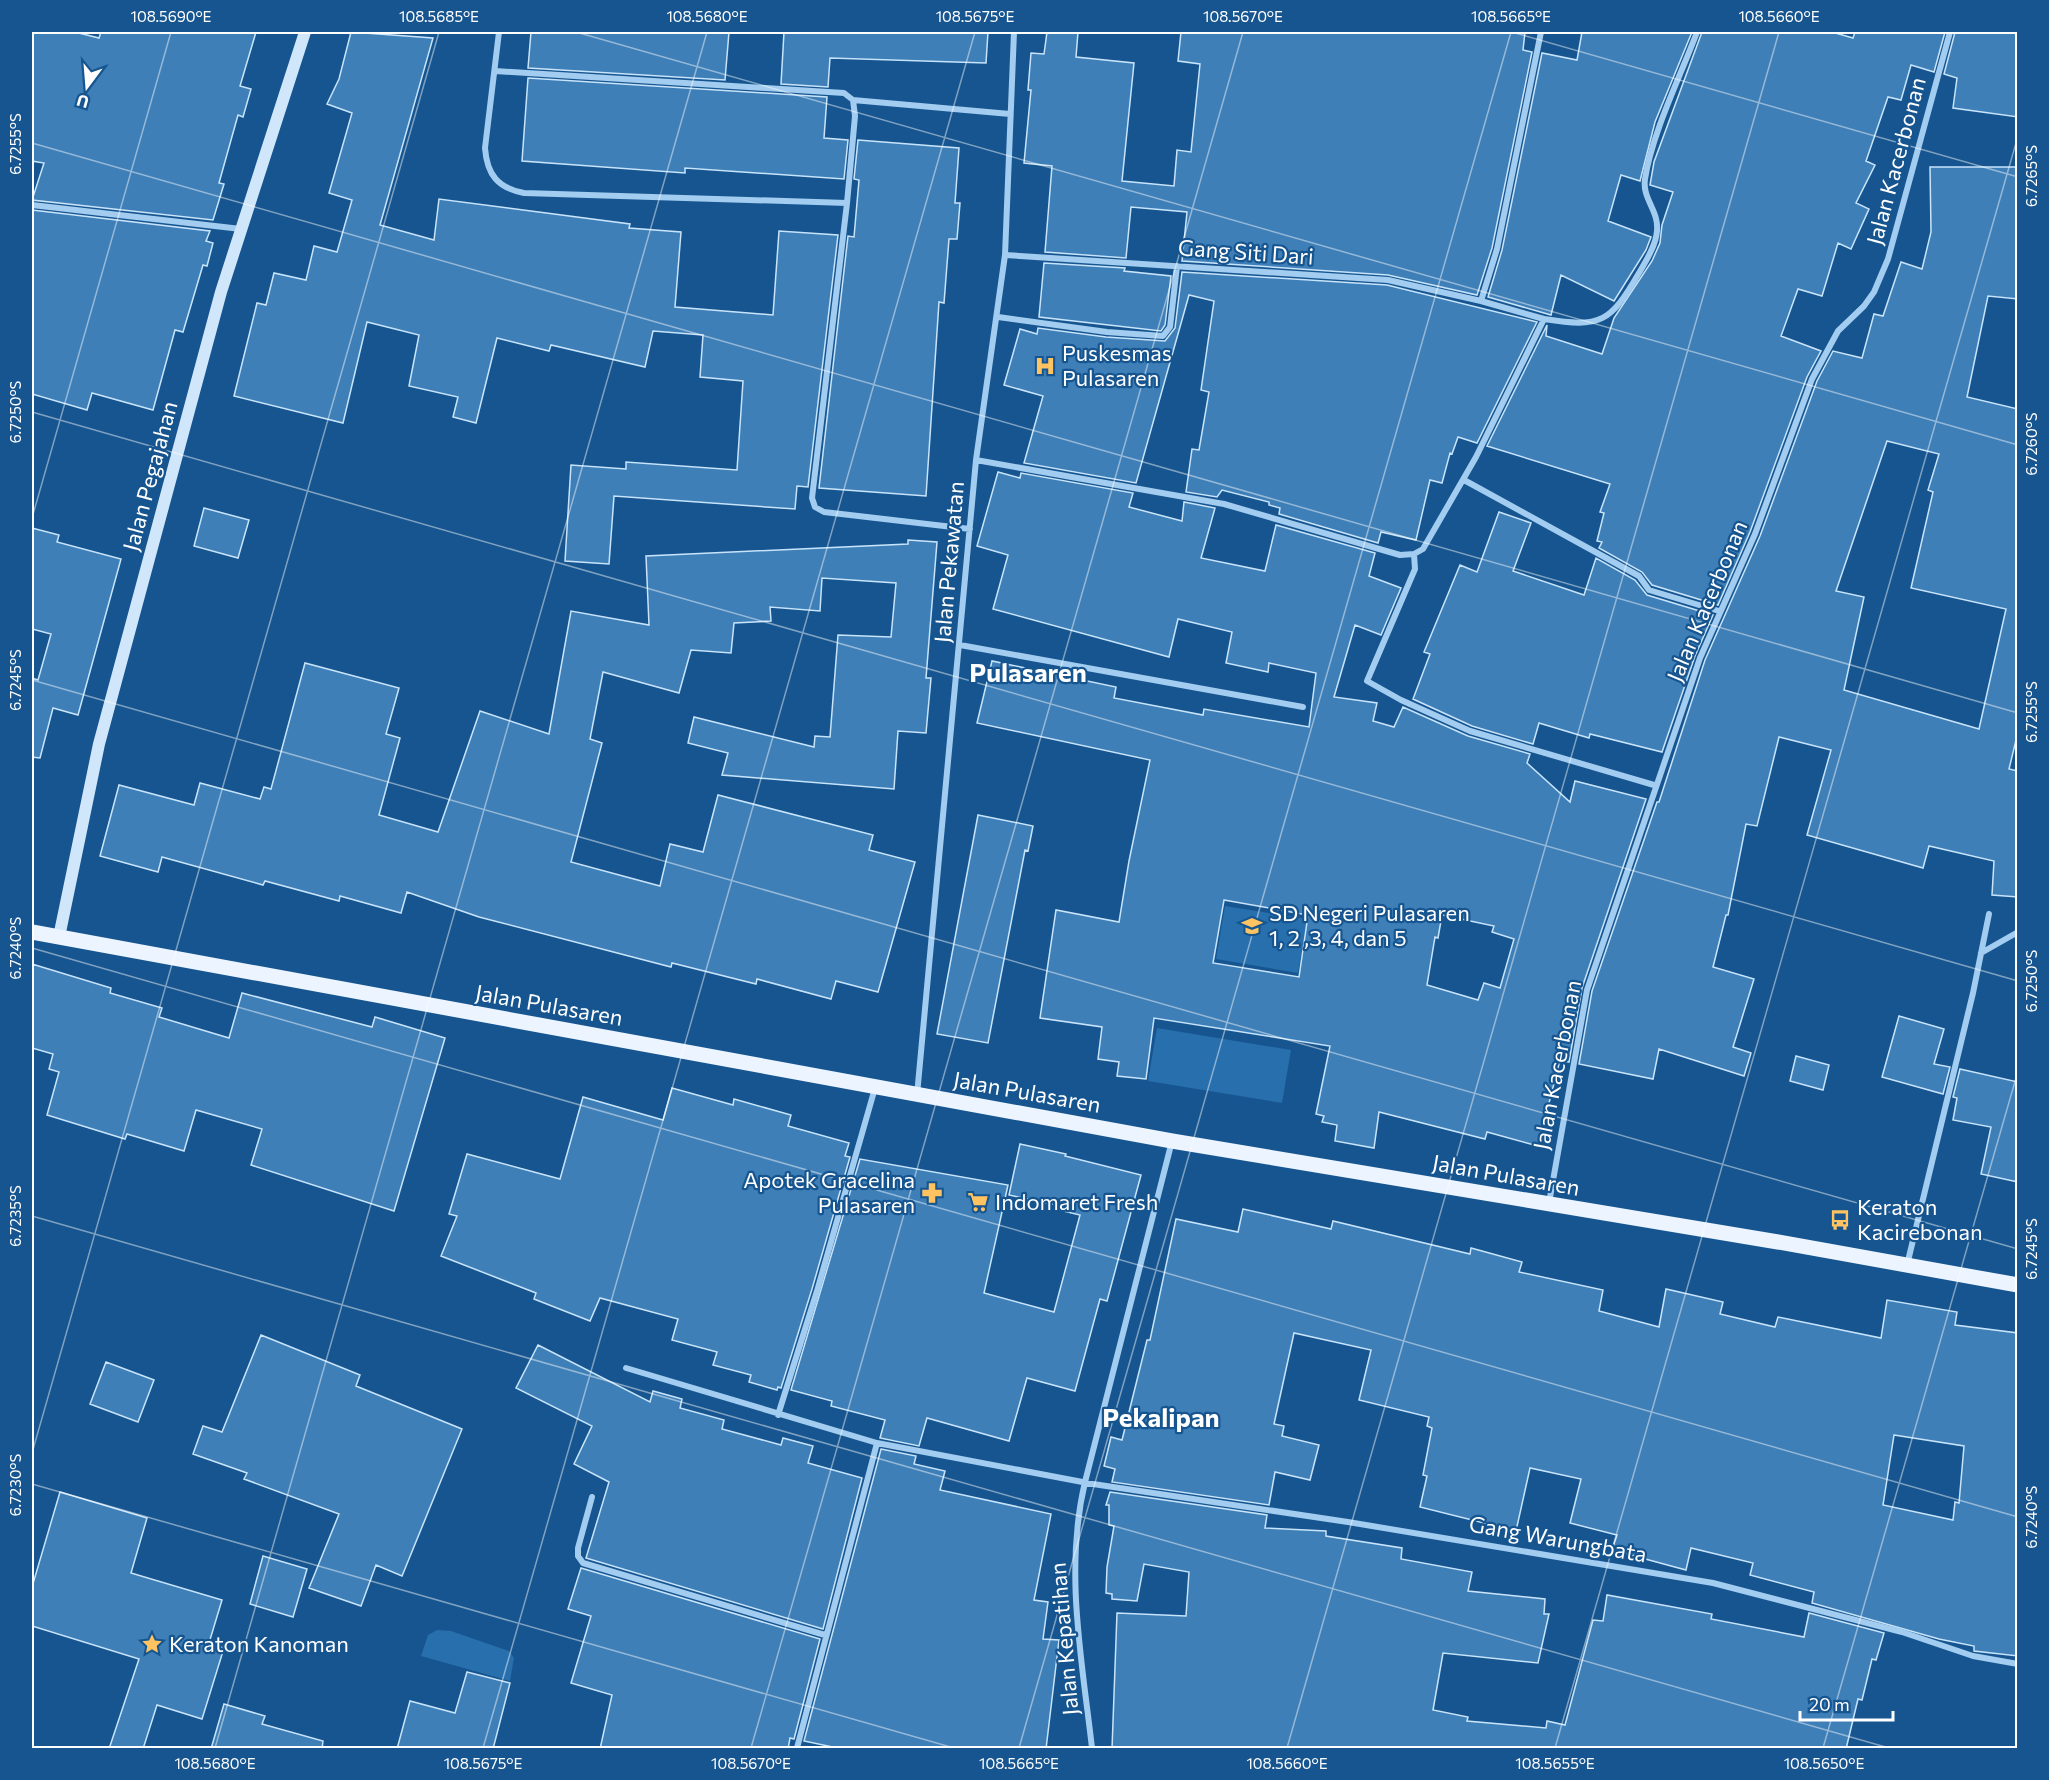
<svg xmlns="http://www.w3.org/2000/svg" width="2049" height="1780" viewBox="0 0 2049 1780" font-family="Commissioner,sans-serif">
	<rect width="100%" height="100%" fill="#16558f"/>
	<path fill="#286fae" d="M 1225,906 L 1307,919 L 1298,973 L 1216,959 Z
		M 1157,1028 L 1291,1050 L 1282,1103 L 1148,1081 Z
		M 437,1630 L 451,1631 L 509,1651 L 514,1658 L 510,1681 L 421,1656 L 428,1635 Z"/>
	<path fill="#3e7fb8" stroke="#c8e4fb" stroke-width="1.5" fill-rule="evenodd" d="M 32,32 L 75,32 L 99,38 L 101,32 L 256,32 L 240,86 L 251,89 L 243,117 L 238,115 L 219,183 L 224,184 L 213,220 L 32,200 L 44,163 L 32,161 Z
		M 351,32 L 433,38 L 380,225 L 434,240 L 439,199 L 630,224 L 629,228 L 681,232 L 675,307 L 773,315 L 779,231 L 838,235 L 808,487 L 797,486 L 795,509 L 614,496 L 609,564 L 565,561 L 571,465 L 626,469 L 626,462 L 737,470 L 743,381 L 700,377 L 703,335 L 653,331 L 645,367 L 551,345 L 549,351 L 497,338 L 476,423 L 453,417 L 458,397 L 409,386 L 419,335 L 367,322 L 343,423 L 234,396 L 257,303 L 266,305 L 274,273 L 306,280 L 314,246 L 337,252 L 352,200 L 329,193 L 352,113 L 327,104 L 339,79 Z
		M 531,32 L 729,32 L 725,80 L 528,68 Z
		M 784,32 L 988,32 L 986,63 L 830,58 L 828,87 L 781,84 Z
		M 1047,32 L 1078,32 L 1076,57 L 1134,63 L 1122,181 L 1174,186 L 1177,150 L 1191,152 L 1200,64 L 1178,61 L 1181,32 L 1525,32 L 1523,50 L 1532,52 L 1492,248 L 1477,295 L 1388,275 L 1182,261 L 1187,212 L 1131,207 L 1126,258 L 1045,252 L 1052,166 L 1024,163 L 1031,90 L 1028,90 L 1031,53 L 1044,54 Z
		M 1582,32 L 1692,32 L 1655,122 L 1640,181 L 1621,175 L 1608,221 L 1651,237 L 1646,250 L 1614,301 L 1561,275 L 1551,315 L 1488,297 L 1502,250 L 1542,53 L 1577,60 Z
		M 1702,32 L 1832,32 L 1853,38 L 1855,32 L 1945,32 L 1934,72 L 1911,65 L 1901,100 L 1888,97 L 1866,161 L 1875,165 L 1856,203 L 1869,209 L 1851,249 L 1838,243 L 1822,296 L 1798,289 L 1781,336 L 1821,351 L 1807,377 L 1750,532 L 1718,605 L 1652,585 L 1642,572 L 1599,548 L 1602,542 L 1597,541 L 1604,513 L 1600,512 L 1610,484 L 1487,446 L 1547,325 L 1546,336 L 1602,354 L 1614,318 L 1652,261 L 1660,243 L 1662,225 L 1673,192 L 1650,185 L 1654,162 Z
		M 1955,32 L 2018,32 L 2018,117 L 1953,108 L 1957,78 L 1944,74 Z
		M 528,78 L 827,97 L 824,138 L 848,140 L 844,179 L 685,168 L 685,173 L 522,161 Z
		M 858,140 L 959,148 L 955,203 L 960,203 L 957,239 L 949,239 L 944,303 L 939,302 L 926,496 L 819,488 L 848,236 L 854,237 L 859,180 L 854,179 Z
		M 1930,167 L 2018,167 L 2018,299 L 1988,296 L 1967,397 L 2018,409 L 2018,732 L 2009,769 L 2018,771 L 2018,897 L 1992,895 L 1994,861 L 1929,846 L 1923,868 L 1807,835 L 1831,750 L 1779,737 L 1757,826 L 1746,824 L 1728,915 L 1726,915 L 1713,967 L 1754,979 L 1733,1047 L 1751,1053 L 1744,1076 L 1659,1049 L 1653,1079 L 1579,1064 L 1592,991 L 1657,802 L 1659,802 L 1705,660 L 1760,536 L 1817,381 L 1833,351 L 1862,358 L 1874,314 L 1883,316 L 1901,262 L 1922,269 L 1931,232 ZM 1887,441 L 1939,454 L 1928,490 L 1933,492 L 1911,588 L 2006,609 L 1979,729 L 1844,690 L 1864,597 L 1836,591 Z
		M 32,210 L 210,231 L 206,241 L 213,243 L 207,266 L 203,265 L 183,332 L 175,330 L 153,410 L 92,393 L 87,410 L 32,394 Z
		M 1044,263 L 1125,268 L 1124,271 L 1171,276 L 1165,325 L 1161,331 L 1039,317 Z
		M 1182,272 L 1387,285 L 1537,322 L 1477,443 L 1458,437 L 1452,454 L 1450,453 L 1442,483 L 1430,480 L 1416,540 L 1381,532 L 1378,543 L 1279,514 L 1280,508 L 1269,505 L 1269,502 L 1222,490 L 1217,497 L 1186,492 L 1192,449 L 1199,450 L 1209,392 L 1201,390 L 1214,301 L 1189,295 L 1136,483 L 1024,463 L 1043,396 L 1004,385 L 1020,329 L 1037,334 L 1038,328 L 1106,337 L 1165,341 L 1175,328 Z
		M 998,472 L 1020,478 L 1021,473 L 1133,493 L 1129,507 L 1182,521 L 1184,502 L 1215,508 L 1201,558 L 1265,571 L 1276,525 L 1375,553 L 1369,576 L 1401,588 L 1381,635 L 1355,625 L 1334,697 L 1377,703 L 1373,721 L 1394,727 L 1403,707 L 1468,736 L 1530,754 L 1527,763 L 1570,802 L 1575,781 L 1646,799 L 1582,988 L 1569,1062 L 1560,1060 L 1538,1146 L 1487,1132 L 1485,1139 L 1379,1112 L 1374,1148 L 1335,1141 L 1337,1125 L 1322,1122 L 1324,1116 L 1316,1114 L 1330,1046 L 1154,1018 L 1146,1079 L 1117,1076 L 1119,1062 L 1098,1059 L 1102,1027 L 1040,1018 L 1056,910 L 1119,922 L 1129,861 L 1150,760 L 977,723 L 992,661 L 1116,687 L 1114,698 L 1203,715 L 1204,709 L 1309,727 L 1316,673 L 1269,663 L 1268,672 L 1226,663 L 1232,632 L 1178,619 L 1169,657 L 993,609 L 1008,555 L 977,546 ZM 1224,900 L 1308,915 L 1299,977 L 1213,963 ZM 1442,915 L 1494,926 L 1492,932 L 1514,939 L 1500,988 L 1484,983 L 1478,1000 L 1427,985 L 1435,937 L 1438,938 Z
		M 204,508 L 249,520 L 238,558 L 194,546 Z
		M 1499,512 L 1531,523 L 1513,571 L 1584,595 L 1596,558 L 1635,580 L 1647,595 L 1713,615 L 1695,656 L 1662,752 L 1590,734 L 1589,738 L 1539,723 L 1533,744 L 1472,726 L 1413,699 L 1430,654 L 1424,652 L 1460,565 L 1477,572 Z
		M 32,528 L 59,535 L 57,542 L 121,559 L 78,715 L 53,708 L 40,758 L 32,757 L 32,678 L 38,680 L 51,634 L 32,629 Z
		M 908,540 L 937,542 L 926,678 L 931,678 L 926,733 L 898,731 L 894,789 L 722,775 L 728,753 L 688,743 L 694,717 L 814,747 L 815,736 L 830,737 L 838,635 L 891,637 L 896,583 L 822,578 L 820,611 L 770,607 L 771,621 L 734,623 L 731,653 L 691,650 L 679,693 L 603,672 L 590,739 L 602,743 L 571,862 L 660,886 L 670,844 L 703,852 L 718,795 L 873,835 L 869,850 L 915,862 L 878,992 L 836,981 L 831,999 L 757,979 L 756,984 L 672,963 L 671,967 L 479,917 L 407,892 L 401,913 L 340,896 L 339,901 L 265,881 L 263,885 L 162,857 L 158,872 L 100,856 L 119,785 L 194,805 L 200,783 L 260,799 L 264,787 L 271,789 L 305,663 L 399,688 L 386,734 L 400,738 L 379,815 L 438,832 L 480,711 L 549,734 L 571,611 L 649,625 L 646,556 L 908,544 Z
		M 978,815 L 1033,826 L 1028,851 L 1025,850 L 988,1043 L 937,1034 Z
		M 32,964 L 111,988 L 110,993 L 162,1008 L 159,1017 L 229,1038 L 242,993 L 372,1027 L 375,1017 L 445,1038 L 394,1211 L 251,1165 L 262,1129 L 196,1110 L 184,1151 L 127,1134 L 125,1139 L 47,1115 L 59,1072 L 49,1069 L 53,1054 L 32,1048 Z
		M 1899,1016 L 1944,1029 L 1934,1064 L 1950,1067 L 1943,1094 L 1882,1077 Z
		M 1796,1056 L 1829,1065 L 1823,1090 L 1790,1081 Z
		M 1960,1069 L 2018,1082 L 2018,1182 L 1981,1174 L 1991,1127 L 1953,1120 L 1957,1098 L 1953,1097 Z
		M 672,1088 L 733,1105 L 734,1099 L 791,1115 L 788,1126 L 849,1143 L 845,1156 L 850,1157 L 812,1289 L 781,1388 L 778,1387 L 777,1390 L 749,1382 L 751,1375 L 713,1365 L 717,1352 L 672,1340 L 678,1319 L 600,1298 L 590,1321 L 534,1299 L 536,1293 L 441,1256 L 457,1216 L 449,1214 L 467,1154 L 560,1179 L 583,1097 L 663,1120 Z
		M 1020,1144 L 1066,1154 L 1065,1156 L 1141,1175 L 1107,1301 L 1100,1299 L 1075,1391 L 1027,1378 L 1009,1441 L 927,1418 L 919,1446 L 880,1438 L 885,1420 L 831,1406 L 832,1401 L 791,1390 L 860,1159 L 1008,1185 L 984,1293 L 1054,1312 L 1080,1215 L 1055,1209 L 1056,1205 L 1009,1195 Z
		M 1243,1209 L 1331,1229 L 1333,1221 L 1470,1254 L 1471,1248 L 1522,1262 L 1519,1272 L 1603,1290 L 1599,1311 L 1659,1327 L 1666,1289 L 1723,1302 L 1720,1314 L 1775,1327 L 1778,1317 L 1881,1338 L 1887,1300 L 1957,1312 L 1955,1325 L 2018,1333 L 2018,1656 L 1974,1651 L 1974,1646 L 1939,1639 L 1812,1603 L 1814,1592 L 1750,1575 L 1753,1563 L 1691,1548 L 1686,1570 L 1612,1550 L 1617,1535 L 1570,1523 L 1581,1479 L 1530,1468 L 1516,1531 L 1420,1507 L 1427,1476 L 1423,1475 L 1432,1428 L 1427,1426 L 1429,1417 L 1359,1400 L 1371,1350 L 1294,1333 L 1274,1424 L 1284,1426 L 1282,1436 L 1319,1445 L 1310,1480 L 1275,1472 L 1269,1505 L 1112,1482 L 1115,1469 L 1104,1466 L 1111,1437 L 1122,1440 L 1147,1340 L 1150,1340 L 1176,1219 L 1238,1232 ZM 1894,1435 L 1964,1446 L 1959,1503 L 1955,1502 L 1953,1520 L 1883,1505 Z
		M 261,1335 L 360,1375 L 356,1386 L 462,1429 L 402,1576 L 376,1565 L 361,1606 L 309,1588 L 339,1514 L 244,1479 L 247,1473 L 193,1454 L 203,1426 L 222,1432 Z
		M 538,1345 L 650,1402 L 653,1391 L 682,1399 L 680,1408 L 724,1420 L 722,1429 L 781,1445 L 783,1438 L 813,1446 L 808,1463 L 862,1478 L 823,1629 L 586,1558 L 609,1482 L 574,1464 L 592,1426 L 516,1388 Z
		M 106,1362 L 154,1380 L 138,1422 L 90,1404 Z
		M 881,1449 L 916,1456 L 914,1464 L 945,1471 L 940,1490 L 1051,1514 L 1034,1600 L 1048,1602 L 1043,1639 L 1059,1640 L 1046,1749 L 842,1749 L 804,1741 Z
		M 60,1492 L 147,1518 L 131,1573 L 222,1600 L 209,1643 L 224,1648 L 202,1719 L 157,1705 L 143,1749 L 109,1749 L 139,1659 L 32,1626 L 32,1587 Z
		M 1110,1492 L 1267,1515 L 1265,1528 L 1326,1531 L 1326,1536 L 1402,1548 L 1401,1559 L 1472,1572 L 1468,1591 L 1545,1599 L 1544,1614 L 1549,1614 L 1538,1663 L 1443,1653 L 1433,1710 L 1468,1717 L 1467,1721 L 1546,1728 L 1547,1721 L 1565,1725 L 1593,1620 L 1603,1621 L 1607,1595 L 1712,1614 L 1711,1619 L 1804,1637 L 1809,1613 L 1884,1633 L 1876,1660 L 1872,1659 L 1862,1700 L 1858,1699 L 1846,1749 L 1112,1749 L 1117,1613 L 1186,1616 L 1189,1572 L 1144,1564 L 1137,1601 L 1112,1599 L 1112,1594 L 1106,1593 L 1107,1567 L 1114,1526 L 1109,1525 L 1109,1505 L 1106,1505 Z
		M 263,1556 L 307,1569 L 293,1617 L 250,1604 Z
		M 581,1568 L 820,1639 L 794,1739 L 790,1738 L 788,1749 L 600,1749 L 612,1695 L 571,1683 L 591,1616 L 568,1609 Z
		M 467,1672 L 510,1683 L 493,1749 L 397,1749 L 410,1701 L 455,1713 Z
		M 224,1704 L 265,1716 L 262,1724 L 323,1741 L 322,1749 L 211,1749 Z"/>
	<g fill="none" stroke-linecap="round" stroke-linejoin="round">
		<path stroke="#a2ccf0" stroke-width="6" d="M 499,32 L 485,148 C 487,175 498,188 524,193 L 847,203
			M 495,71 L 844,93 L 853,100 L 1010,114
			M 853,100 L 855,116 L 847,203 L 812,498 L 815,507 L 824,512 L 970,529
			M 32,205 L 241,229
			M 1005,255 L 1388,280 L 1481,301 L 1544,319
			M 1481,301 L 1497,249 L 1541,32
			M 998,317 L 1107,332 L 1163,336 L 1170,327 L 1177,266
			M 976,460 L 1224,504 L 1400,555 L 1414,554 L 1423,549 L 1476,457 L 1544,319 C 1601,328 1610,323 1639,273 C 1646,261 1656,245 1657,231 C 1659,210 1642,199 1645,179 C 1652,133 1681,75 1697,32
			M 1464,480 L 1639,576 L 1649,590 L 1719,611
			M 1414,554 L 1415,569 L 1367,681 L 1401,700 L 1470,731 L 1654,785
			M 960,645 L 1303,707
			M 1981,953 L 2018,932
			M 917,1095 L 976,460 L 1005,255 L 1014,32
			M 1549,1203 L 1587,990 L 1700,658 L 1755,534 L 1812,379 L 1838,331 L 1864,306 L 1874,292 L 1888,259 L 1950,32
			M 1907,1265 L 1973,993 L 1989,914
			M 626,1368 L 877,1443 L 1093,1484 L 1348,1522 L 1713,1583 L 1902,1632 L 1973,1656 L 2018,1664
			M 778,1415 L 817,1291 L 875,1088
			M 592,1497 L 578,1548 L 578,1556 L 583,1563 L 825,1635
			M 797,1748 L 877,1443
			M 1092,1748 C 1082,1660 1064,1570 1085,1482 L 1172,1141"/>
		<path stroke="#d0e6fb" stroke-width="12" d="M 59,937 L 99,744 L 221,292 L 305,32"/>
		<path stroke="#ebf4ff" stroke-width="15" d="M 32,932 L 1172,1141 L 1778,1242 L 2018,1285"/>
	</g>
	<path fill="none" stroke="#fff" stroke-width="1.5" stroke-opacity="0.45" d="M 576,32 L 2018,445M 1512,32 L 2018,177M 32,143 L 2018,713M 32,412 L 2018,981M 32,518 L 171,32M 32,680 L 2018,1249M 32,948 L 2018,1517M 32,1216 L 1889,1748M 32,1453 L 439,32M 32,1484 L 954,1748M 215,1748 L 707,32M 483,1748 L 975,32M 751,1748 L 1243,32M 1019,1748 L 1511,32M 1287,1748 L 1779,32M 1555,1748 L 2018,136M 1823,1748 L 2018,1071"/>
	<defs>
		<g id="hospital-bare" transform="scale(1.62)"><path d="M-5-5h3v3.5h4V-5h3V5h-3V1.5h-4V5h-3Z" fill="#ffc461" stroke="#16558f" stroke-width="2.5" paint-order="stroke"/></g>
		<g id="school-bare" transform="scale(1.62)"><path d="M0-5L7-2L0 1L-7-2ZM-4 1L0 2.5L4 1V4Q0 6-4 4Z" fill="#ffc461" stroke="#16558f" stroke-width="2.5" paint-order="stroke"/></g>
		<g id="pharmacy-bare" transform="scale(1.62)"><path d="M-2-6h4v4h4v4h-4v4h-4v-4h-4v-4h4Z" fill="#ffc461" stroke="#16558f" stroke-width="2.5" paint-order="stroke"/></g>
		<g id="supermarket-bare" transform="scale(1.62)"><path d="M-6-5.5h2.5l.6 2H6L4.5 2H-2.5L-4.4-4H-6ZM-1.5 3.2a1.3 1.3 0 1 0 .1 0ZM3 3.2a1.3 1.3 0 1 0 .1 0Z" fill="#ffc461" stroke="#16558f" stroke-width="2.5" paint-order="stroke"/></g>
		<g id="bus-bare" transform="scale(1.62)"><path d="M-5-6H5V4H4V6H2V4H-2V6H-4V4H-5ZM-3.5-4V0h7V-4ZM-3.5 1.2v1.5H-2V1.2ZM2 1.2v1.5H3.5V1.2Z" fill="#ffc461" stroke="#16558f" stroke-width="2.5" paint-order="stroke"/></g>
		<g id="sight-bare" transform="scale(1.62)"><path d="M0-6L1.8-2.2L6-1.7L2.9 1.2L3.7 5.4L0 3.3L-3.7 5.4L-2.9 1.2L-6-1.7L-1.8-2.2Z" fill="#ffc461" stroke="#16558f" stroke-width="2.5" paint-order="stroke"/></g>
	</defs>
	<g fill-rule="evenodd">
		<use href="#hospital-bare" x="1045" y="366"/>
		<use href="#school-bare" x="1252" y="926"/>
		<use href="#pharmacy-bare" x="932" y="1193"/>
		<use href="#supermarket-bare" x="978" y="1202"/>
		<use href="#bus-bare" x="1840" y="1220"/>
		<use href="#sight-bare" x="152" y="1644"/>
	</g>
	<g text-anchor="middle" stroke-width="4.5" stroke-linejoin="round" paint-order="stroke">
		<g font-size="22" fill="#fff" stroke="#16558f">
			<text transform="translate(1896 161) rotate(-75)" y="8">Jalan Kacerbonan</text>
			<text transform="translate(1246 252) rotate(4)" y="8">Gang Siti Dari</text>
			<text transform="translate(150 476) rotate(-75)" y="8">Jalan Pegajahan</text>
			<text transform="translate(949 562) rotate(-85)" y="8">Jalan Pekawatan</text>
			<text transform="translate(1707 601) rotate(-67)" y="8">Jalan Kacerbonan</text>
			<text transform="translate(549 1005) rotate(10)" y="8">Jalan Pulasaren</text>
			<text transform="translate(1557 1065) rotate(-79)" y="8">Jalan Kacerbonan</text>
			<text transform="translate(1027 1092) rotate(10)" y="8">Jalan Pulasaren</text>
			<text transform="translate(1506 1175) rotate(10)" y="8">Jalan Pulasaren</text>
			<text transform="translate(1558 1539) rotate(10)" y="8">Gang Warungbata</text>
			<text transform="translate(1064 1639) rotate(-95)" y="8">Jalan Kepatihan</text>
		</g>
		<g font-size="22" fill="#fff" stroke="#16558f" text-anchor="start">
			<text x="1062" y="361">Puskesmas<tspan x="1062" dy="25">Pulasaren</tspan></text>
			<text x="1269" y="921">SD Negeri Pulasaren<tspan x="1269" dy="25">1, 2 ,3, 4, dan 5</tspan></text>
			<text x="915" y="1188" text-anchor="end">Apotek Gracelina<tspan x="915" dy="25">Pulasaren</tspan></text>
			<text x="995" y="1210">Indomaret Fresh</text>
			<text x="1857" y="1215">Keraton<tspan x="1857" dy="25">Kacirebonan</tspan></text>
			<text x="169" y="1652">Keraton Kanoman</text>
		</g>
		<g font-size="26" font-weight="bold" fill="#fff" stroke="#16558f">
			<text x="1028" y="682">Pulasaren</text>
			<text x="1161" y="1427">Pekalipan</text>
		</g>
	</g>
	<rect width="2049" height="1780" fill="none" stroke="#16558f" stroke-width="66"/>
	<g transform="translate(87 87) rotate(196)" stroke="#16558f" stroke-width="4.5" paint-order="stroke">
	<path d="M0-4.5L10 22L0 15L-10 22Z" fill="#ffffff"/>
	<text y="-9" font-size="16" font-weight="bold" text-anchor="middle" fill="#ffffff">U</text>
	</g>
	<path d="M1800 1711v9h93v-9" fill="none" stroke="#ffffff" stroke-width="3"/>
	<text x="1809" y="1711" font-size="18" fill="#ffffff" stroke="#16558f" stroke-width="4.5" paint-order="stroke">20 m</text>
	<rect x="33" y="33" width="1983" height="1714" fill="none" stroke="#fff" stroke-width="2"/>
	<g font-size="15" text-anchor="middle" fill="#fff">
		<text x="171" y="22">108.5690°E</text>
		<text x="439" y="22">108.5685°E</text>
		<text x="707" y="22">108.5680°E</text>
		<text x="975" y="22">108.5675°E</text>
		<text x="1243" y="22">108.5670°E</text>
		<text x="1511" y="22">108.5665°E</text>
		<text x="1779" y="22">108.5660°E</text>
		<text transform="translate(16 144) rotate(-90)" y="5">6.7255°S</text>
		<text transform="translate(2032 176) rotate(-90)" y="5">6.7265°S</text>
		<text transform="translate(16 412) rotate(-90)" y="5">6.7250°S</text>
		<text transform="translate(2032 444) rotate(-90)" y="5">6.7260°S</text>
		<text transform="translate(16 680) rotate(-90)" y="5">6.7245°S</text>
		<text transform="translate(2032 712) rotate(-90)" y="5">6.7255°S</text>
		<text transform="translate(16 948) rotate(-90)" y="5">6.7240°S</text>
		<text transform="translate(2032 981) rotate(-90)" y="5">6.7250°S</text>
		<text transform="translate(16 1216) rotate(-90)" y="5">6.7235°S</text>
		<text transform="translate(2032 1249) rotate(-90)" y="5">6.7245°S</text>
		<text transform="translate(16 1485) rotate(-90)" y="5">6.7230°S</text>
		<text transform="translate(2032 1517) rotate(-90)" y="5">6.7240°S</text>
		<text x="215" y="1769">108.5680°E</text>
		<text x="483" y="1769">108.5675°E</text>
		<text x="751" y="1769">108.5670°E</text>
		<text x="1019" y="1769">108.5665°E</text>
		<text x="1287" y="1769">108.5660°E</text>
		<text x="1555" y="1769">108.5655°E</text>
		<text x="1824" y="1769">108.5650°E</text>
	</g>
</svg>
